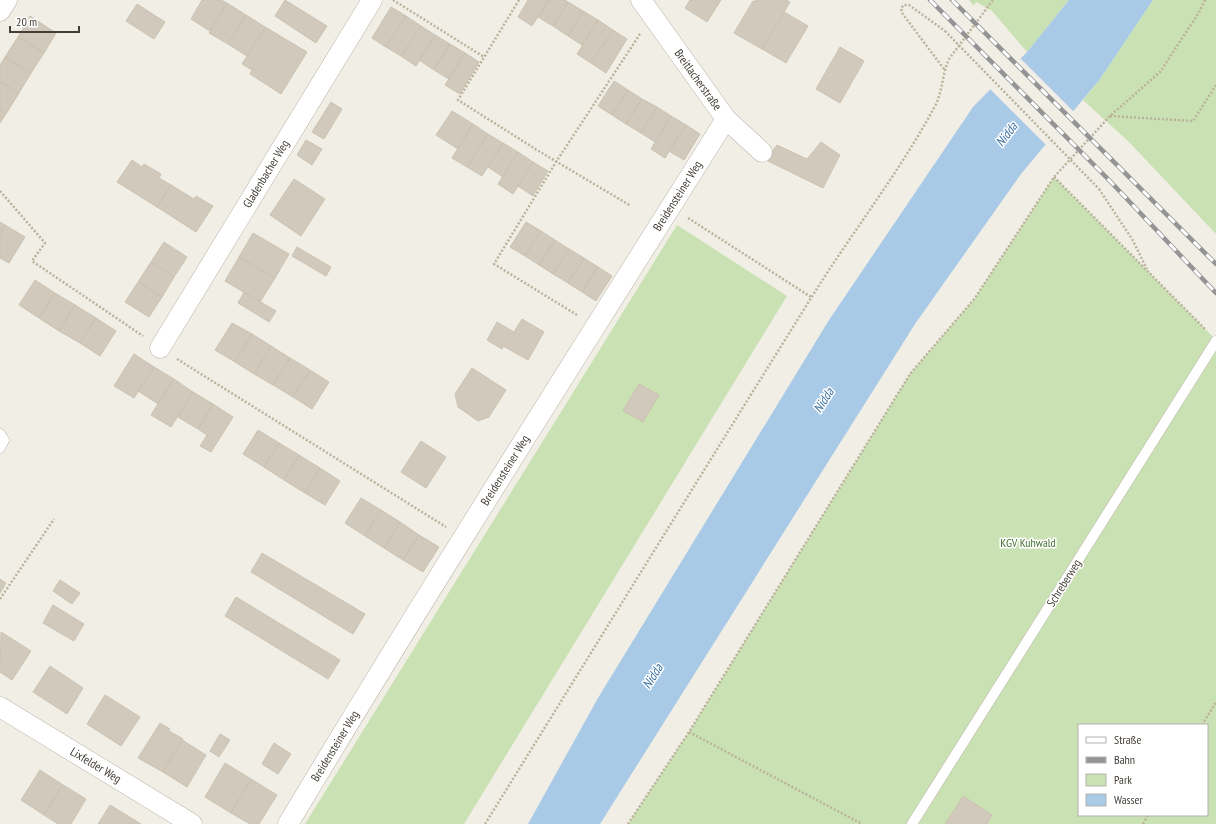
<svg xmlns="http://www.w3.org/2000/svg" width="1216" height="824" viewBox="0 0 1216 824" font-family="'PT Sans Narrow',sans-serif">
	<rect width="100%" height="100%" fill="#f1eee6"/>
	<path fill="#cae1b3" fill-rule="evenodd" d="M 969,0 L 1069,0 L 1027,52 L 992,11 L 976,2 L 974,6 Z
		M 1153,0 L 1216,0 L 1216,234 L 1129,142 L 1083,100 L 1100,79 Z
		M 1054,177 L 1216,340 L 1216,824 L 628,824 L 689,732 L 910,374 L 975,298 ZM 1079,725 L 1207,725 L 1207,815 L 1079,815 Z
		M 677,225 L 787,296 L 464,824 L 305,824 Z"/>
	<path fill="#a8cae7" d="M 1069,0 L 1153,0 L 1100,79 L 1021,174 L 915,324 L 600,824 L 528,824 L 598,698 L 829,320 L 973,107 L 1027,52 Z"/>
	<path fill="#f1eee6" d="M 1019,57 L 1075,113 L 1047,146 L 989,88 Z"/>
	<path fill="#d1cabc" stroke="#cbc2b1" d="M 202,0 L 221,0 L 227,3 L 210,31 L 191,19 Z
		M 285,0 L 327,26 L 316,43 L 275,16 Z
		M 528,0 L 549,0 L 532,26 L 518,17 Z
		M 549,0 L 565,0 L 568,2 L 553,26 L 538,17 Z
		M 690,0 L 721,0 L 707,22 L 685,8 Z
		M 756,0 L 786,0 L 790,2 L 762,49 L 734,33 L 753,1 L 755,2 Z
		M 568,2 L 583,11 L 568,36 L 553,26 Z
		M 227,3 L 246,15 L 228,44 L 209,33 Z
		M 137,4 L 165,22 L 154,39 L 126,21 Z
		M 391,7 L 406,16 L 386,47 L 372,38 Z
		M 583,11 L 598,20 L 582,45 L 568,36 Z
		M 784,12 L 808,26 L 786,63 L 762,49 Z
		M 246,15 L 265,27 L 247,56 L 228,44 Z
		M 30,16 L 56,33 L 44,53 L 18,37 Z
		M 406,16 L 421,26 L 401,56 L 386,47 Z
		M 598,20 L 613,30 L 591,63 L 577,54 Z
		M 421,26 L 435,35 L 416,66 L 401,56 Z
		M 265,27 L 307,52 L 281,94 L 250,74 L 252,70 L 242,64 Z
		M 613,30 L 627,39 L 606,73 L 591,63 Z
		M 435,35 L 450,44 L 434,70 L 419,60 Z
		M 18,37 L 44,53 L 31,73 L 5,57 Z
		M 450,44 L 465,53 L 449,79 L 434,70 Z
		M 840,47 L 864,61 L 840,103 L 816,89 Z
		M 465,53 L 479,62 L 460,94 L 445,85 Z
		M 5,57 L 31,73 L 19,93 L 0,82 L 0,65 Z
		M 614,81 L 628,90 L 612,115 L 598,106 Z
		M 0,82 L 19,93 L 6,114 L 0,110 Z
		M 628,90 L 642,99 L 626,124 L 612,115 Z
		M 642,99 L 657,107 L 641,133 L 626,124 Z
		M 331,102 L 342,109 L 324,139 L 312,132 Z
		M 657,107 L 671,116 L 655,142 L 641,133 Z
		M 0,110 L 6,114 L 0,123 Z
		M 452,111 L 473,124 L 458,149 L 436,135 Z
		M 671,116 L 686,125 L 665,158 L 651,149 Z
		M 473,124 L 488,134 L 467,167 L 452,158 Z
		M 686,125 L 700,134 L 684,160 L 669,151 Z
		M 488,134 L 503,143 L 482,176 L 467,167 Z
		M 306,140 L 322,149 L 312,165 L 297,155 Z
		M 821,142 L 840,155 L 823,188 L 766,160 L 777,145 L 807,159 Z
		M 503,143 L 518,152 L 503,177 L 488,167 Z
		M 518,152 L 533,162 L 513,194 L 498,184 Z
		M 132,160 L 142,167 L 144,164 L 161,174 L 159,178 L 171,185 L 157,207 L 117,182 Z
		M 533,162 L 548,171 L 533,196 L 518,186 Z
		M 294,179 L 325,199 L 301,236 L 270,215 Z
		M 171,185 L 194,199 L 196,196 L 213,206 L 196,232 L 157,207 Z
		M 0,222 L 5,225 L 0,234 Z
		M 526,222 L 541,231 L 525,256 L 510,247 Z
		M 5,225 L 25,237 L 9,263 L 0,258 L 0,234 Z
		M 541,231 L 555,240 L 539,265 L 525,256 Z
		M 253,233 L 289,254 L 275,278 L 239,257 Z
		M 555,240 L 569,249 L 553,274 L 539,265 Z
		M 164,242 L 187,257 L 174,277 L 151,262 Z
		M 297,247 L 331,267 L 326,276 L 292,256 Z
		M 569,249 L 584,258 L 568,283 L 553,274 Z
		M 239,257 L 275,278 L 260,302 L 225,281 Z
		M 584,258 L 598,267 L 582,292 L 568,283 Z
		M 151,262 L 174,277 L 162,297 L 138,282 Z
		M 598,267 L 612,276 L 596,301 L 582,292 Z
		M 35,280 L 55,293 L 39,318 L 19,305 Z
		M 138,282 L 162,297 L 149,317 L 125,302 Z
		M 244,292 L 276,311 L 269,322 L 238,303 Z
		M 55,293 L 75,305 L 59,331 L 39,318 Z
		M 75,305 L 96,318 L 80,343 L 59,331 Z
		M 96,318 L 116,331 L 100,356 L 80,343 Z
		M 522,319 L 544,332 L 528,360 L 503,346 L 502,349 L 487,340 L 497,322 L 514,332 Z
		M 232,323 L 252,334 L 235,362 L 215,350 Z
		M 252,334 L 271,346 L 254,374 L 235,362 Z
		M 271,346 L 290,358 L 273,385 L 254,374 Z
		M 134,354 L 154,367 L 134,398 L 114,386 Z
		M 290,358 L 310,370 L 293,397 L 273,385 Z
		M 154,367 L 174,379 L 158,404 L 138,391 Z
		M 472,368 L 506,390 L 489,417 L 478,421 L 458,407 L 455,394 Z
		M 310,370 L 329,382 L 312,409 L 293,397 Z
		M 174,379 L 193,392 L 171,427 L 151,415 Z
		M 639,384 L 659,395 L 643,422 L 623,411 Z
		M 193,392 L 213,404 L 198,429 L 178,417 Z
		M 213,404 L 233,417 L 211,452 L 200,446 L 207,435 L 198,429 Z
		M 258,430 L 279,443 L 264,467 L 243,454 Z
		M 421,441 L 446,457 L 426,488 L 401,472 Z
		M 279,443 L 299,455 L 284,480 L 264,467 Z
		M 299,455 L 320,468 L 305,493 L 284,480 Z
		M 320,468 L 340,481 L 325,505 L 305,493 Z
		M 361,498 L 381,510 L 365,536 L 345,523 Z
		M 381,510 L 400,522 L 384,548 L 365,536 Z
		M 400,522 L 419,535 L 403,560 L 384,548 Z
		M 419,535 L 439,547 L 423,572 L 403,560 Z
		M 262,553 L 365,614 L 353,634 L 251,572 Z
		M 0,579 L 6,583 L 0,593 Z
		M 60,580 L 80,593 L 72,604 L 53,591 Z
		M 236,597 L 340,660 L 328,679 L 225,616 Z
		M 53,605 L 84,624 L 74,641 L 43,623 Z
		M 1,632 L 31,651 L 12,680 L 0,672 Z
		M 50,666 L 83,688 L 67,714 L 33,692 Z
		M 105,695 L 140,717 L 121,746 L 87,724 Z
		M 160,723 L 170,729 L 169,731 L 183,739 L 163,772 L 138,758 Z
		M 220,734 L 230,740 L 219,757 L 210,751 Z
		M 182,740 L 206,755 L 187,787 L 163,772 Z
		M 274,743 L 291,754 L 278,774 L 262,764 Z
		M 225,763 L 251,779 L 231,813 L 205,797 Z
		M 40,770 L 63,785 L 44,815 L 21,800 Z
		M 251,779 L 277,795 L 259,824 L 250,824 L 231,813 Z
		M 63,785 L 86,799 L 71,824 L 58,824 L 44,815 Z
		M 963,796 L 992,815 L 987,824 L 945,824 Z
		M 110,805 L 141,824 L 98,824 Z"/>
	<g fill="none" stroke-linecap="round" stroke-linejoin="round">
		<g stroke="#bbb6a9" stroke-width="11">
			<path id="service" d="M 0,434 L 4,440 L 0,448
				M 912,824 L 1216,341"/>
		</g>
		<g stroke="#bbb6a9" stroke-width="21">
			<g id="minor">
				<path id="s1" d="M 641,0 L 726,119 L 762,152"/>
				<path d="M 0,11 L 7,0"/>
				<path id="s2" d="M 160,348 L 372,0"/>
				<path id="s3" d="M 0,707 L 192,824"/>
				<path id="s4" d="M 288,824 C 430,587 579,353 726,119"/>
			</g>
		</g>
		<path stroke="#bbb29c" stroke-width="2.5" stroke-dasharray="2 2" stroke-linecap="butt" d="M 393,0 L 484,57
			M 519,0 L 458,100 L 537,150 L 631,206
			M 944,69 L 902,13 L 901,8 L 904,5 L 909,5 L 945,31
			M 1110,116 L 1193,121 L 1216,85
			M 1054,177 L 1206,330
			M 1099,189 L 1132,239 L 1147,269
			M 0,191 L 45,243 L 32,261 L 143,336
			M 688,218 L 811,297
			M 577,315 L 494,264 L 556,162 L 640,34
			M 177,359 L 446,527
			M 0,599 L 54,519
			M 1202,725 L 1216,702
			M 689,732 L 862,824
			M 485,824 C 593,650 700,476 808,303 C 849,236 898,175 935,106 C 943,91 942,74 949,59 L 993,0
			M 628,824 L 689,732 L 910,374 L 975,298 L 1054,177 L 1110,116 L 1160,72 L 1198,14 L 1205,0
			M 1143,824 L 1148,815"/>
		<use href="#service" stroke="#fff" stroke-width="10"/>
		<use href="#minor" stroke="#fff" stroke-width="20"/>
		<g stroke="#949494" stroke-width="4.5">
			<path id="rail" d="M 930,0 L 1108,179 L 1216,293
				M 952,0 L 1216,264"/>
		</g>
		<use href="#rail" stroke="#fff" stroke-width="3" stroke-dasharray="9" stroke-linecap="butt"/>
		<path stroke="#bbb29c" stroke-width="2.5" stroke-dasharray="2 2" stroke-linecap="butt" d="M 945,31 L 1099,189"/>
	</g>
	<g text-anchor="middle" stroke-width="3" stroke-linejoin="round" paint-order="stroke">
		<g font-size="12" fill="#433e36" stroke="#fff">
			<text dy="4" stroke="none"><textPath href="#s1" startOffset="98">Breitlacherstraße</textPath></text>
			<text dy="4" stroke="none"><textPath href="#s2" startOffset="204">Gladenbacher Weg</textPath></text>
			<text dy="4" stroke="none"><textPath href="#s4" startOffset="739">Breidensteiner Weg</textPath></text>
			<text dy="4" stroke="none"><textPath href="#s4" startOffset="415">Breidensteiner Weg</textPath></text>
			<text transform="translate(1064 583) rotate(-58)" y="4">Schreberweg</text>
			<text dy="4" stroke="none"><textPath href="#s4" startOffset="91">Breidensteiner Weg</textPath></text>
			<text dy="4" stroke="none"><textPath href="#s3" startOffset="112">Lixfelder Weg</textPath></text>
		</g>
		<g font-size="12" fill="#446e30" stroke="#fff">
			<text x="1028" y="547">KGV Kuhwald</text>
		</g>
		<g font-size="13" font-style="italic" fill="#3b71a2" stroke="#fff">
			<text transform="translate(1006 134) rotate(-53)" y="5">Nidda</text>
			<text transform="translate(823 400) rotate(-58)" y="5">Nidda</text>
			<text transform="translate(652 676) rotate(-58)" y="5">Nidda</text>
		</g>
	</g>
	<rect x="1078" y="724" width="130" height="92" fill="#ffffff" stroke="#b4b2af"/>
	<rect x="1086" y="737" width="20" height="6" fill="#ffffff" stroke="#b4b2af"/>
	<text x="1114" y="744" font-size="12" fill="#433e36">Straße</text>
	<rect x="1086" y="757" width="20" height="6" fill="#949494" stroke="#b4b2af"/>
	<text x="1114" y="764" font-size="12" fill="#433e36">Bahn</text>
	<rect x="1086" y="774" width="20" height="12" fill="#cae1b3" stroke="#b4b2af"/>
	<text x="1114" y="784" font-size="12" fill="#433e36">Park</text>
	<rect x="1086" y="794" width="20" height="12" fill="#a8cae7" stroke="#b4b2af"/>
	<text x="1114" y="804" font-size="12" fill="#433e36">Wasser</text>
	<path d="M10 26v6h69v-6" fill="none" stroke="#433e36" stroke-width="2"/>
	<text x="16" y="26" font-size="12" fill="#433e36" stroke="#ffffff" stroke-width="3" paint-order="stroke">20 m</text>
</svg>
